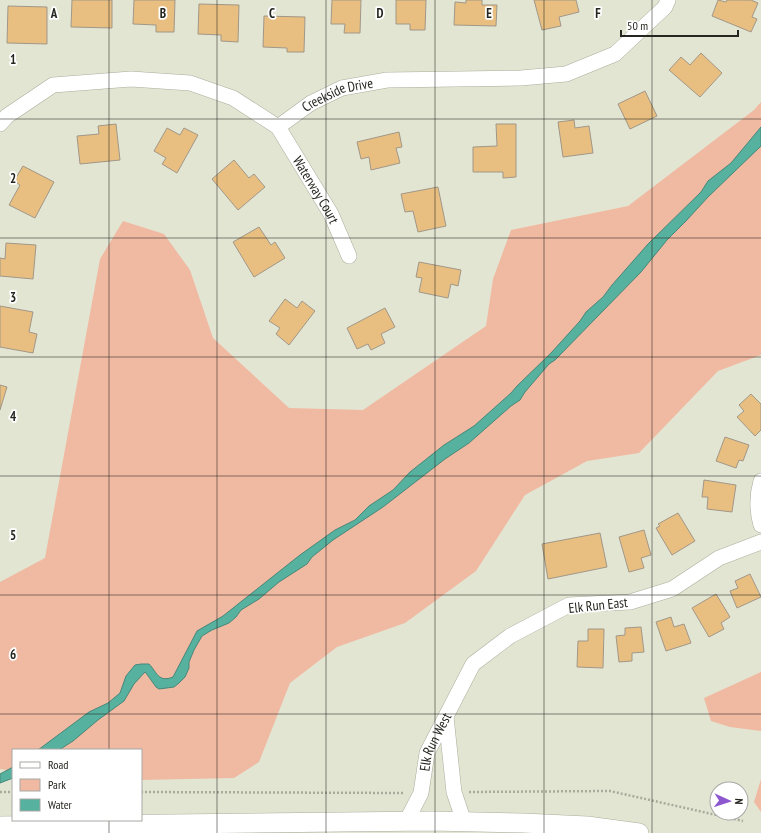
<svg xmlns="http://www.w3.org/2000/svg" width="761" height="833" viewBox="0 0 761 833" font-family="'PT Sans Narrow',sans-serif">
	<rect width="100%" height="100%" fill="#e3e5d3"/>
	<path fill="#f0b9a2" d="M 761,102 L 761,355 L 718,371 L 639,453 L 587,461 L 525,495 L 476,571 L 405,623 L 337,647 L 290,683 L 259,762 L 234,778 L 141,780 L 141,750 L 13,750 L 13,771 L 0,769 L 0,582 L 45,558 L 100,259 L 123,221 L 164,234 L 190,270 L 213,338 L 289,408 L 363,410 L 486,326 L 493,279 L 511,230 L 628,206 L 754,110 Z
		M 761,672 L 761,731 L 730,727 L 711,721 L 704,698 Z
		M 761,779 L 761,812 L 754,802 Z"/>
	<path fill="#56b19f" stroke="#478779" d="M 761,127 L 761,146 L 708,197 L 686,221 L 667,240 L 641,272 L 555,360 L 549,364 L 525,392 L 520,400 L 511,406 L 469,443 L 445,459 L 383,507 L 333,540 L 312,557 L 307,564 L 279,582 L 259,599 L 241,610 L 236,617 L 229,623 L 212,630 L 202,636 L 194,650 L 189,662 L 189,668 L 185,677 L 179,683 L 174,687 L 159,689 L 156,687 L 146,673 L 145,672 L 134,684 L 124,701 L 98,720 L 73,741 L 59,750 L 38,750 L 89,712 L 108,703 L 120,693 L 126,676 L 135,665 L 141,664 L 149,664 C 157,672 158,683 173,677 L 197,631 L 223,616 L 300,555 L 335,530 L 355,520 L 369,506 L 393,490 L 410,472 L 444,445 L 474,426 L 511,393 L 517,386 L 551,353 L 580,321 L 586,312 L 603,297 L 612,285 L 648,244 L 701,192 L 708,181 L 731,163 Z
		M 13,767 L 13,778 L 0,783 L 0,774 Z"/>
	<path fill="#e8bf81" stroke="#a19788" d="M 72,0 L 112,0 L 112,28 L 71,27 Z
		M 134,0 L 175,0 L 174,32 L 156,32 L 156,25 L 133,24 Z
		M 332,0 L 361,0 L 360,33 L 344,33 L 345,24 L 331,24 Z
		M 396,0 L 426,0 L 425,30 L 410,30 L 410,24 L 396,24 Z
		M 466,0 L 482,0 L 482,5 L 497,5 L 496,26 L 454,25 L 455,2 L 466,3 Z
		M 534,0 L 576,0 L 579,12 L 559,17 L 561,26 L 542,30 Z
		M 718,0 L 726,2 L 727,0 L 751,0 L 758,3 L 752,17 L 757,19 L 751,32 L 712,16 Z
		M 199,4 L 239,5 L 238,42 L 221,41 L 221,35 L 198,34 Z
		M 8,6 L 47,7 L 47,44 L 7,43 Z
		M 264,16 L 305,17 L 304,52 L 287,52 L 287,48 L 263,47 Z
		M 701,53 L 722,73 L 700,97 L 669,70 L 681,57 L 690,65 Z
		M 645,91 L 657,116 L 630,129 L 618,104 Z
		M 574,120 L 575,128 L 589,126 L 593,153 L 563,157 L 558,122 Z
		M 116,124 L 120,160 L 80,164 L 77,136 L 99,134 L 98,126 Z
		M 496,124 L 516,124 L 516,177 L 503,178 L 503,172 L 473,172 L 473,147 L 497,146 Z
		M 167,128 L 180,135 L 184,128 L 198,135 L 177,173 L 162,164 L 166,158 L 154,151 Z
		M 399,132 L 402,147 L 396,148 L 400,163 L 371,170 L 369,157 L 361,159 L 357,142 Z
		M 234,160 L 249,178 L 254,174 L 265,187 L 238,210 L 212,179 Z
		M 23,166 L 54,182 L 35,218 L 9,205 L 20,185 L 14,181 Z
		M 438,187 L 446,226 L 418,232 L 413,211 L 405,212 L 401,194 Z
		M 259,227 L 271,245 L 275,242 L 285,258 L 254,277 L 233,242 Z
		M 6,243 L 36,245 L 33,279 L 0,276 L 0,258 L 5,259 Z
		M 419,262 L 461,270 L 458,286 L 451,284 L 448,298 L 419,292 L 422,278 L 416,277 Z
		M 285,299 L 297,308 L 302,301 L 315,311 L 289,345 L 276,334 L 280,328 L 269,321 Z
		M 0,306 L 33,312 L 29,332 L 37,334 L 33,353 L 0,347 Z
		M 385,308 L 395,327 L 381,334 L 385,343 L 371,350 L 368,344 L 357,349 L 347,328 Z
		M 0,385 L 7,387 L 0,410 Z
		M 751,394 L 761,404 L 761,430 L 755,436 L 737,417 L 744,411 L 739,405 Z
		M 725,437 L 749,445 L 743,461 L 739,460 L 736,468 L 716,461 Z
		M 704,480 L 736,485 L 732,512 L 707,509 L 708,497 L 702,497 Z
		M 678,513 L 695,541 L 672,555 L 656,528 L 660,526 L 658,524 Z
		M 644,530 L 651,555 L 641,558 L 644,568 L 629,572 L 619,537 Z
		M 600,533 L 607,567 L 548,579 L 542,544 Z
		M 750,574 L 761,597 L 737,608 L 730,591 L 738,588 L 735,581 Z
		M 716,594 L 730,617 L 721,623 L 724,629 L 709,637 L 692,608 Z
		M 671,617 L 674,627 L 684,624 L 691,643 L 666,651 L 656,622 Z
		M 641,627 L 644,652 L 632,653 L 632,661 L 619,662 L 616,636 L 625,635 L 625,628 Z
		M 588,629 L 604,629 L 603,668 L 577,667 L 578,641 L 588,641 Z"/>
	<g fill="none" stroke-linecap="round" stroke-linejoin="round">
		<g stroke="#abad9c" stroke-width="16">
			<g id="minor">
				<path id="s1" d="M 0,124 L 7,116 L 53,85 L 131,79 L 190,83 L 233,98 L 278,127 L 331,214 L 349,256"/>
				<path id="s2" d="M 278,127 L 311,103 L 342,88 L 387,80 L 521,78 L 566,74 L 615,54 L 665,7 L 668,0"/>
				<path d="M 761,481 C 757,495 757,511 761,525"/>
				<path d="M 446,717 L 454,792 L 464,822"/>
				<path id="s3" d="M 406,822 L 421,793 L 427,753 L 473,664 L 510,636 L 569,605 L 630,602 L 672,589 L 719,558 L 761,542"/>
			</g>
		</g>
		<g stroke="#abad9c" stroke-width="20">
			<path id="tertiary" d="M 0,826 L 432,821 L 523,823 L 587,826 L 639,833"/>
		</g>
		<path stroke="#a8aa9c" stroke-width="2.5" stroke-dasharray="2 2" stroke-linecap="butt" d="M 0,792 L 13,792
			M 141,792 L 404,793
			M 469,792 L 610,791 L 743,821"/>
		<use href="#minor" stroke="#fff" stroke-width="15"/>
		<use href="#tertiary" stroke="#fff" stroke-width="19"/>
	</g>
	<path fill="none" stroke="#25261f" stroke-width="1" stroke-opacity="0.55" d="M 109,0 L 109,750M 217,0 L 217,833M 326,0 L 326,833M 435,0 L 435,833M 544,0 L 544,833M 652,0 L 652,833M 0,119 L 761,119M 0,238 L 761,238M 0,357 L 761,357M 0,476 L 761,476M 0,595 L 761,595M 0,714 L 761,714M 109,820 L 109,833"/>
	<g text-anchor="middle" stroke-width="3.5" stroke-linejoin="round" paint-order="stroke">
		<g font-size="14" fill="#25261f" stroke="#fff">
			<text dy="5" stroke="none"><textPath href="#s2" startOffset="69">Creekside Drive</textPath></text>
			<text dy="5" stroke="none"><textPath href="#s1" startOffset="376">Waterway Court</textPath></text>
			<text transform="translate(598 605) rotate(-6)" y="5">Elk Run East</text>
			<text dy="5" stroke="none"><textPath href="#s3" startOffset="86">Elk Run West</textPath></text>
		</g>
	</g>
	<g font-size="13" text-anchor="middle" font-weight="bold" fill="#25261f" stroke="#fff" stroke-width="3.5" stroke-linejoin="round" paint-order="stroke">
		<text x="54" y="18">A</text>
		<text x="163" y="18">B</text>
		<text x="272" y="18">C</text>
		<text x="380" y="18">D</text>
		<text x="489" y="18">E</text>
		<text x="598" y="18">F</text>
		<text x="13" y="64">1</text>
		<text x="13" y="183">2</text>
		<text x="13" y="302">3</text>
		<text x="13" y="421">4</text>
		<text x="13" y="540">5</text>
		<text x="13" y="659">6</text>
	</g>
	<rect x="12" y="749" width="130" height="72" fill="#ffffff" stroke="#a8a8a5"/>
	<rect x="20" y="762" width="20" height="6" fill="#ffffff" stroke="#a8a8a5"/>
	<text x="48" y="769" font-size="12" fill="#25261f">Road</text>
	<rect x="20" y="779" width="20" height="12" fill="#f0b9a2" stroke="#a8a8a5"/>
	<text x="48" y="789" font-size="12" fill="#25261f">Park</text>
	<rect x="20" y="799" width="20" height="12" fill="#56b19f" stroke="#a8a8a5"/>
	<text x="48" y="809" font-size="12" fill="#25261f">Water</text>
	<g transform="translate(729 801) rotate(93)"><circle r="19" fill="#ffffff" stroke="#a8a8a5"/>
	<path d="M0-3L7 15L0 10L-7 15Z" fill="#8d57cf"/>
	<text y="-6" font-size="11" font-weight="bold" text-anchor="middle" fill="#25261f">N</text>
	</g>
	<path d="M621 30v6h117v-6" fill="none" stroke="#25261f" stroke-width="2"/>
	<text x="627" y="30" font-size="12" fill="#25261f" stroke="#ffffff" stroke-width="3" paint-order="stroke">50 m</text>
</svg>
